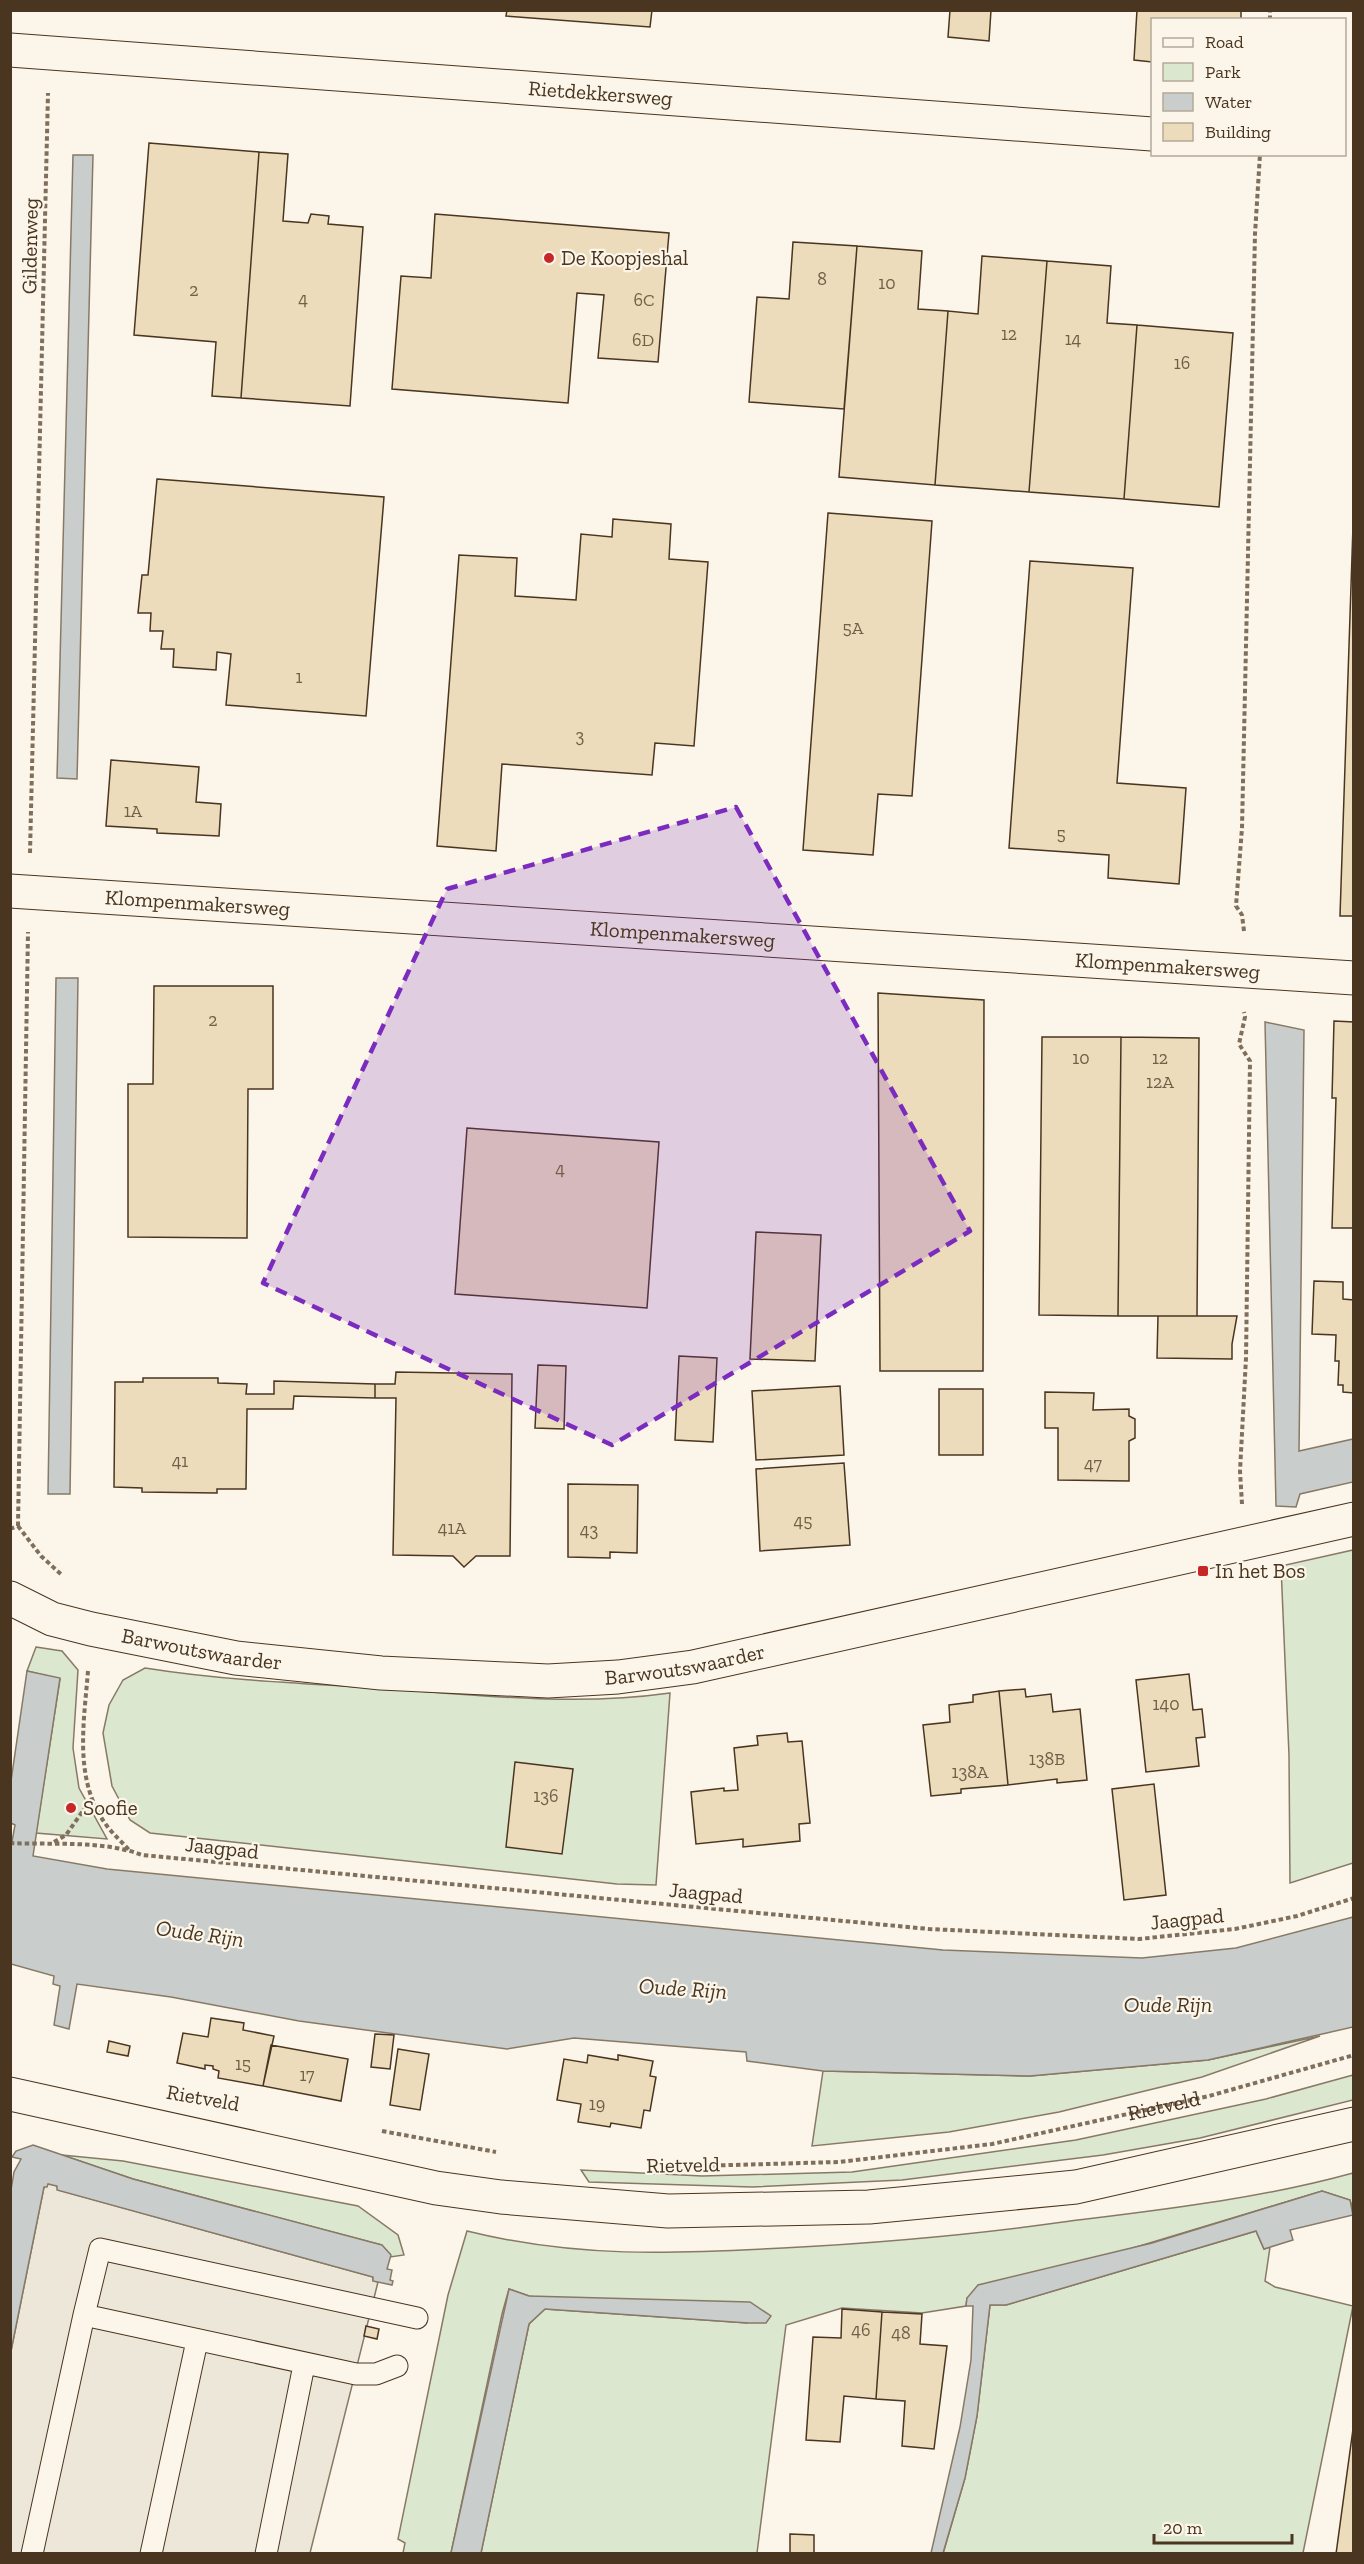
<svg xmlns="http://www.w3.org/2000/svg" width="1364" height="2564" viewBox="0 0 1364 2564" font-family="'Zilla Slab',serif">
	<rect width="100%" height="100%" fill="#fbf6e9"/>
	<path fill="#dce7d0" stroke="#887966" stroke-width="1.5" d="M 1353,1550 L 1353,1863 L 1290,1883 L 1289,1755 L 1281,1566 Z
		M 36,1647 L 62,1651 L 78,1670 L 73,1748 L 79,1788 L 107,1839 L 36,1833 L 60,1679 L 27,1671 Z
		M 145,1668 C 227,1681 311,1684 393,1689 C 485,1696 578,1706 670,1693 L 656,1885 L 617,1884 L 150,1833 L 130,1820 L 112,1786 L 103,1733 L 109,1705 L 123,1680 Z
		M 1320,2036 L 1202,2077 L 1059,2112 L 949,2132 L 812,2146 L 823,2071 L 1030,2076 L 1208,2060 Z
		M 1353,2075 L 1353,2100 L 1200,2138 L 1103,2155 L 902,2180 L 752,2187 L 589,2182 L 581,2170 L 702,2176 L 852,2172 L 1076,2140 L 1266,2099 Z
		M 62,2155 L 123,2161 L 358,2206 L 398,2235 L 404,2255 L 390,2257 L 381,2245 L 133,2179 Z
		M 1353,2173 L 1353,2209 L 1350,2200 L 1322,2191 L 967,2298 L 966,2306 L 922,2313 L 842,2308 L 786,2325 L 757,2553 L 481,2553 L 529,2324 L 545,2309 L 748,2323 L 529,2296 L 509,2289 L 502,2314 L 451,2553 L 403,2553 L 405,2543 L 398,2539 L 448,2295 L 467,2231 C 576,2258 672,2254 783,2248 C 877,2243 970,2235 1063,2222 C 1160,2210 1259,2199 1353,2173 Z
		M 1256,2231 L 1264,2249 L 1270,2247 L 1265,2281 L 1275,2287 L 1353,2306 L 1303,2553 L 943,2554 L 965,2478 L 977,2416 L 990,2305 L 1006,2305 Z"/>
	<path fill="#ede7d9" stroke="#887966" stroke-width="1.5" d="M 47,2183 L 57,2186 L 58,2190 L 373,2277 L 373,2281 L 378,2282 L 310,2553 L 11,2554 L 11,2351 L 44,2187 Z"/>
	<path fill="#c9cecd" stroke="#887966" stroke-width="1.5" d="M 73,155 L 93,155 L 77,779 L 57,778 Z
		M 56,978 L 78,978 L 70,1494 L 48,1494 Z
		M 1265,1022 L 1304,1030 L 1299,1451 L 1353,1439 L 1353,1482 L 1300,1494 L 1296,1507 L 1276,1506 Z
		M 27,1671 L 60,1678 L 33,1856 L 107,1869 L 943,1950 L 1142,1958 L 1236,1948 L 1353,1917 L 1353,2027 L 1208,2060 L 1030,2076 L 823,2071 L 747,2061 L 746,2052 L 574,2038 L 507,2049 L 299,2021 L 171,1997 L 77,1984 L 69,2029 L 54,2025 L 60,1986 L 53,1984 L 54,1976 L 11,1964 L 10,1853 L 15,1825 L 11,1823 L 11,1781 Z
		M 33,2145 L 133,2179 L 382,2245 L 391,2255 L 387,2269 L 392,2270 L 390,2280 L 393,2281 L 392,2285 L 373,2281 L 373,2277 L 57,2190 L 57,2186 L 48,2184 L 47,2187 L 44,2187 L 11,2351 L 11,2190 L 14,2172 L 21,2159 L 12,2157 L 16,2151 Z
		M 1322,2191 L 1350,2200 L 1353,2215 L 1290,2230 L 1293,2240 L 1264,2249 L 1256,2231 L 1006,2305 L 990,2305 L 977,2416 L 965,2478 L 943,2553 L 931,2553 L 960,2427 L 971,2360 L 973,2306 L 966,2306 L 967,2298 L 978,2285 L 1152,2243 Z
		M 509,2289 L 529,2296 L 750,2302 L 771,2316 L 766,2323 L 748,2323 L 545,2309 L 529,2324 L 481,2553 L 451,2553 Z"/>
	<path fill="#ecdcbc" stroke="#4a3520" stroke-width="1.5" d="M 507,10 L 652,10 L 650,27 L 506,16 Z
		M 950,10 L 991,10 L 989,41 L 948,37 Z
		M 1137,10 L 1241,10 L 1241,20 L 1152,20 L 1152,62 L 1134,60 Z
		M 149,143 L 259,152 L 241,398 L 212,396 L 216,342 L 134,335 Z
		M 259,152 L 288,154 L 283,221 L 308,223 L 311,214 L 329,216 L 328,224 L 363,227 L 350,406 L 241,398 Z
		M 435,214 L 669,233 L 658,362 L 598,358 L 604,295 L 577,293 L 568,403 L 392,389 L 401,276 L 431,278 Z
		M 793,242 L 857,246 L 844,409 L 749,402 L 757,297 L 789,299 Z
		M 857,246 L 922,251 L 918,309 L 948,311 L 935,485 L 839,477 Z
		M 982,256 L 1047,261 L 1029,492 L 935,485 L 948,311 L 978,314 Z
		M 1047,261 L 1111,266 L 1107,323 L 1137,325 L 1124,499 L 1029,492 Z
		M 1137,325 L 1233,333 L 1219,507 L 1124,499 Z
		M 157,479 L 384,497 L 366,716 L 226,705 L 231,654 L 217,652 L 216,670 L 173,667 L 174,649 L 161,649 L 163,631 L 150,631 L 151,613 L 138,613 L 142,575 L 148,575 Z
		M 1354,496 L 1354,916 L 1340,916 Z
		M 828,513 L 932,521 L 912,796 L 878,794 L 873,855 L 803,850 Z
		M 613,519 L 671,524 L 669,559 L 708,562 L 694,746 L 655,743 L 652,775 L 502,764 L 496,851 L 437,846 L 459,555 L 517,558 L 515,596 L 576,600 L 581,534 L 612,537 Z
		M 1030,561 L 1133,568 L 1117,783 L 1186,788 L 1179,884 L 1108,878 L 1109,855 L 1009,848 Z
		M 111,760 L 199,767 L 196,802 L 221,804 L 219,836 L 157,833 L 157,829 L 106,826 Z
		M 154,986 L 273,986 L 273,1089 L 248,1089 L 247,1238 L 128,1237 L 128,1084 L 153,1084 Z
		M 878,993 L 984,1000 L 983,1371 L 880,1371 Z
		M 1334,1021 L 1354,1022 L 1354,1228 L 1332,1228 L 1336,1098 L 1332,1098 Z
		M 1042,1037 L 1121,1037 L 1118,1316 L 1039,1315 Z
		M 1121,1037 L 1199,1038 L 1197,1316 L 1118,1316 Z
		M 467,1128 L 659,1142 L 647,1308 L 455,1294 Z
		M 756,1232 L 821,1235 L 815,1361 L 750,1359 Z
		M 1314,1281 L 1343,1282 L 1343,1299 L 1354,1300 L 1354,1393 L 1343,1392 L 1343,1385 L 1338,1385 L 1339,1361 L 1335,1361 L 1336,1335 L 1312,1334 Z
		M 1158,1316 L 1237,1316 L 1232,1344 L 1232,1359 L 1157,1358 Z
		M 679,1356 L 717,1358 L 713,1442 L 675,1440 Z
		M 538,1365 L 566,1366 L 564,1429 L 535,1428 Z
		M 396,1372 L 512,1374 L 510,1556 L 476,1556 L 464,1567 L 453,1556 L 393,1555 L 396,1398 L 375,1398 L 375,1384 L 395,1384 Z
		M 143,1378 L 218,1378 L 218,1383 L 247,1384 L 246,1394 L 274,1394 L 274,1381 L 375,1384 L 375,1398 L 294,1396 L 293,1409 L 247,1409 L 246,1489 L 217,1489 L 217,1493 L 142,1492 L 142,1488 L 114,1487 L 115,1382 L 143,1382 Z
		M 840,1386 L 844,1455 L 756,1460 L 752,1391 Z
		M 939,1389 L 983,1389 L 983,1455 L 939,1455 Z
		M 1045,1392 L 1094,1393 L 1093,1410 L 1129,1409 L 1129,1416 L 1135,1419 L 1135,1438 L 1129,1441 L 1129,1481 L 1058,1480 L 1058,1428 L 1045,1428 Z
		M 844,1463 L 850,1545 L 760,1551 L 756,1469 Z
		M 568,1484 L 638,1485 L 637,1553 L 610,1552 L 610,1558 L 568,1557 Z
		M 1189,1674 L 1193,1710 L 1202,1709 L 1205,1737 L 1196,1738 L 1199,1766 L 1146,1772 L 1136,1680 Z
		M 1025,1689 L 1026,1697 L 1051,1694 L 1053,1712 L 1080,1709 L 1087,1780 L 1057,1783 L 1057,1779 L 1008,1785 L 999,1691 Z
		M 999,1691 L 1008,1785 L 961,1789 L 961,1793 L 931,1796 L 923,1725 L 950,1722 L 949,1705 L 973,1702 L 973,1695 Z
		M 787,1733 L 788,1742 L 802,1741 L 810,1823 L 799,1824 L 800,1841 L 743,1847 L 743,1839 L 696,1844 L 691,1792 L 724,1788 L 724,1791 L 738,1790 L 734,1748 L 758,1745 L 757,1736 Z
		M 515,1762 L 573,1769 L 562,1854 L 506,1847 Z
		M 1154,1784 L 1166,1895 L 1124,1900 L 1112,1789 Z
		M 211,2018 L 244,2023 L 243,2030 L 274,2036 L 263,2086 L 218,2078 L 219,2071 L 213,2069 L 213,2066 L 205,2065 L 205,2069 L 177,2063 L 183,2033 L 208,2037 Z
		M 375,2034 L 394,2035 L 390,2069 L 371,2067 Z
		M 109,2041 L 130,2046 L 128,2056 L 107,2052 Z
		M 271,2045 L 348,2059 L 341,2101 L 263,2086 Z
		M 398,2049 L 429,2054 L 420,2110 L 390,2105 Z
		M 588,2055 L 618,2060 L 618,2055 L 653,2061 L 650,2076 L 656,2077 L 650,2111 L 644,2110 L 641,2128 L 611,2123 L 610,2127 L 578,2122 L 581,2104 L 557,2100 L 564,2059 L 587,2063 Z
		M 842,2309 L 882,2312 L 876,2399 L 844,2396 L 840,2442 L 806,2440 L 813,2337 L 841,2338 Z
		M 882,2312 L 922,2314 L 920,2344 L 947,2346 L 934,2449 L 902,2446 L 905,2401 L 876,2399 Z
		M 366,2326 L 379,2329 L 377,2339 L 364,2336 Z
		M 1353,2429 L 1354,2554 L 1336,2554 Z
		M 790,2534 L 814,2535 L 814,2554 L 790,2554 Z"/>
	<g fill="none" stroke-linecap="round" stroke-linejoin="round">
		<g stroke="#4a3520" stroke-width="23">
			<path id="service" d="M 84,2315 L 100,2249 L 417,2318
				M 32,2554 L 84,2315 L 356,2374 L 376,2374 L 397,2366
				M 151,2554 L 197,2341
				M 266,2554 L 304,2365"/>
		</g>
		<g stroke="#4a3520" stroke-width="35">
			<g id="minor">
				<path id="s2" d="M 10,50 L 1152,134"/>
				<path id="s3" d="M 10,891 L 1354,978"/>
			</g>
		</g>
		<g stroke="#4a3520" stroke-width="35">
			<g id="tertiary">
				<path id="s4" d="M 10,1598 L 52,1619 L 91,1629 L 236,1658 L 381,1673 L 548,1681 L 618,1677 L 693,1667 L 1354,1519"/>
			</g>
		</g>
		<g stroke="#4a3520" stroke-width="35">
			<path id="secondary" d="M 10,2094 L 436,2188 L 501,2197 L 668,2211 L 869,2207 L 1076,2187 L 1354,2124"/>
		</g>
		<g stroke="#7f6f5c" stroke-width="4" stroke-dasharray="4.5 3" stroke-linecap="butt">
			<path d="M 1270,20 L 1270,10"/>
			<path d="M 30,853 L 48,93"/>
			<path d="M 1244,931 L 1242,915 L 1236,906 L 1242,828 L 1255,234 L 1260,154"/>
			<path d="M 1242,1504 L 1240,1471 L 1246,1358 L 1250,1061 L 1239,1044 L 1245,1017 L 1244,1012"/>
			<path d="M 18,1526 L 28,932"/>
			<path d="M 18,1526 L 41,1556 L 63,1576"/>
			<path d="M 10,1529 L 18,1526"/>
			<path d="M 88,1671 C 84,1723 73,1781 107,1826 C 114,1835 122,1842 129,1850"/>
			<path d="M 54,1842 L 66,1835 L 92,1798"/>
			<path d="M 10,1843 C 52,1845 103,1840 142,1855 L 929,1929 L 1139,1939 L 1235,1929 L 1297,1916 L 1354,1898"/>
			<path d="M 382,2131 L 496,2152"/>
			<path id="s1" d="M 661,2167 L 839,2162 L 992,2144 L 1209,2096 L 1354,2055"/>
		</g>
		<use href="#service" stroke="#fbf6e9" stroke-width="21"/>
		<use href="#minor" stroke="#fbf6e9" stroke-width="33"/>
		<use href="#tertiary" stroke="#fbf6e9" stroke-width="33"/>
		<use href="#secondary" stroke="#fbf6e9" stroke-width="33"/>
	</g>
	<path fill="#7b2cbf" fill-opacity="0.2" stroke="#7b2cbf" stroke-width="4.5" stroke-dasharray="12 8" stroke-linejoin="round" d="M 736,807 L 970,1231 L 612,1445 L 263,1283 L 447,889 Z"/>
	<g fill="#c62828" stroke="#fbf6e9" stroke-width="2">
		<circle cx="549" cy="258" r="6"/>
		<rect x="1197" y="1565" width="12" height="12" rx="3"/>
		<circle cx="71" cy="1808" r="6"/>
	</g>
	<g text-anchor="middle" stroke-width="4.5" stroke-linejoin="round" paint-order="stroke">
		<g font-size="18" fill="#725f47">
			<text x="822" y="285">8</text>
			<text x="887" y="289">10</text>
			<text x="194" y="296">2</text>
			<text x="303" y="305">4</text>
			<text x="644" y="306">6C</text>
			<text x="1009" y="340">12</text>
			<text x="1073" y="345">14</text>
			<text x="643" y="346">6D</text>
			<text x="1182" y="369">16</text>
			<text x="853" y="634">5A</text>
			<text x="299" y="683">1</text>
			<text x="580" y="742">3</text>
			<text x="133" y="817">1A</text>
			<text x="1061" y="840">5</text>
			<text x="213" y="1026">2</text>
			<text x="1081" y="1064">10</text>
			<text x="1160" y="1064">12</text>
			<text x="1160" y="1088">12A</text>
			<text x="560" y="1175">4</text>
			<text x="180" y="1467">41</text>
			<text x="1093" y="1470">47</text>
			<text x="803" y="1527">45</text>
			<text x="452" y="1534">41A</text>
			<text x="589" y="1536">43</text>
			<text x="1166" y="1710">140</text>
			<text x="1047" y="1765">138B</text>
			<text x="970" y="1778">138A</text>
			<text x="546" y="1802">136</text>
			<text x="243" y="2070">15</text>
			<text x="307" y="2081">17</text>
			<text x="597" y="2110">19</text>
			<text x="861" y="2336">46</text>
			<text x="901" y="2339">48</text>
		</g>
		<g font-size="21" fill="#4a3520" stroke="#fbf6e9">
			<text dy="7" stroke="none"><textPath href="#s2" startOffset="592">Rietdekkersweg</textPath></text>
			<text transform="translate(30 246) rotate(-89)" y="7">Gildenweg</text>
			<text dy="7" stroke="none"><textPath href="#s3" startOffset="188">Klompenmakersweg</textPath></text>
			<text dy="7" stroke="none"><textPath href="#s3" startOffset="674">Klompenmakersweg</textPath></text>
			<text dy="7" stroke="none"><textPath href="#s3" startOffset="1160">Klompenmakersweg</textPath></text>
			<text dy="7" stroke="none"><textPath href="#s4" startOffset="200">Barwoutswaarder</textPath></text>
			<text dy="7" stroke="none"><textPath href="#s4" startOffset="686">Barwoutswaarder</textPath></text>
			<text transform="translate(222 1848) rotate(6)" y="7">Jaagpad</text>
			<text transform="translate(706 1893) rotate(5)" y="7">Jaagpad</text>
			<text transform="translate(1187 1919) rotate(-6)" y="7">Jaagpad</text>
			<text transform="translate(203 2098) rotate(10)" y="7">Rietveld</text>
			<text dy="7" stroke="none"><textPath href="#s1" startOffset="508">Rietveld</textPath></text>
			<text transform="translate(683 2165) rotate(-1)" y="7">Rietveld</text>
		</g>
		<g font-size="21" fill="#4a3520" stroke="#fbf6e9" text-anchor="start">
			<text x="561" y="265">De Koopjeshal</text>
			<text x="1215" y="1578">In het Bos</text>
			<text x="83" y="1815">Soofie</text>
		</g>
		<g font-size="22" font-style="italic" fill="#4a3520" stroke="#fbf6e9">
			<text transform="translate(200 1933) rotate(8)" y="8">Oude Rijn</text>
			<text transform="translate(683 1988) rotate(4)" y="8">Oude Rijn</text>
			<text x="1168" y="2012">Oude Rijn</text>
		</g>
	</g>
	<rect width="1364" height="2564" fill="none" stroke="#4a3520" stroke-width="24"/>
	<rect x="1151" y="18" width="195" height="138" fill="#fbf6e9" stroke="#b4a999" stroke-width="1.5"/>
	<rect x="1163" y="38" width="30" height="9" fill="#fbf6e9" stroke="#b4a999" stroke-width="1.5"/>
	<text x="1205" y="48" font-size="18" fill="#4a3520">Road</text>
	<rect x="1163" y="63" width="30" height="18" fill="#dce7d0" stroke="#b4a999" stroke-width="1.5"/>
	<text x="1205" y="78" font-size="18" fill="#4a3520">Park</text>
	<rect x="1163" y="93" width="30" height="18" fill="#c9cecd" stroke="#b4a999" stroke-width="1.5"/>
	<text x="1205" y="108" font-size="18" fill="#4a3520">Water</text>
	<rect x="1163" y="123" width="30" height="18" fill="#ecdcbc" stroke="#b4a999" stroke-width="1.5"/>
	<text x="1205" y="138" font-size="18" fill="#4a3520">Building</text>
	<path d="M1154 2534v9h138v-9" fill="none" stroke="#4a3520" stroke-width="3"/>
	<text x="1163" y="2534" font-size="18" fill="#4a3520" stroke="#fbf6e9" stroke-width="4.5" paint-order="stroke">20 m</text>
</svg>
